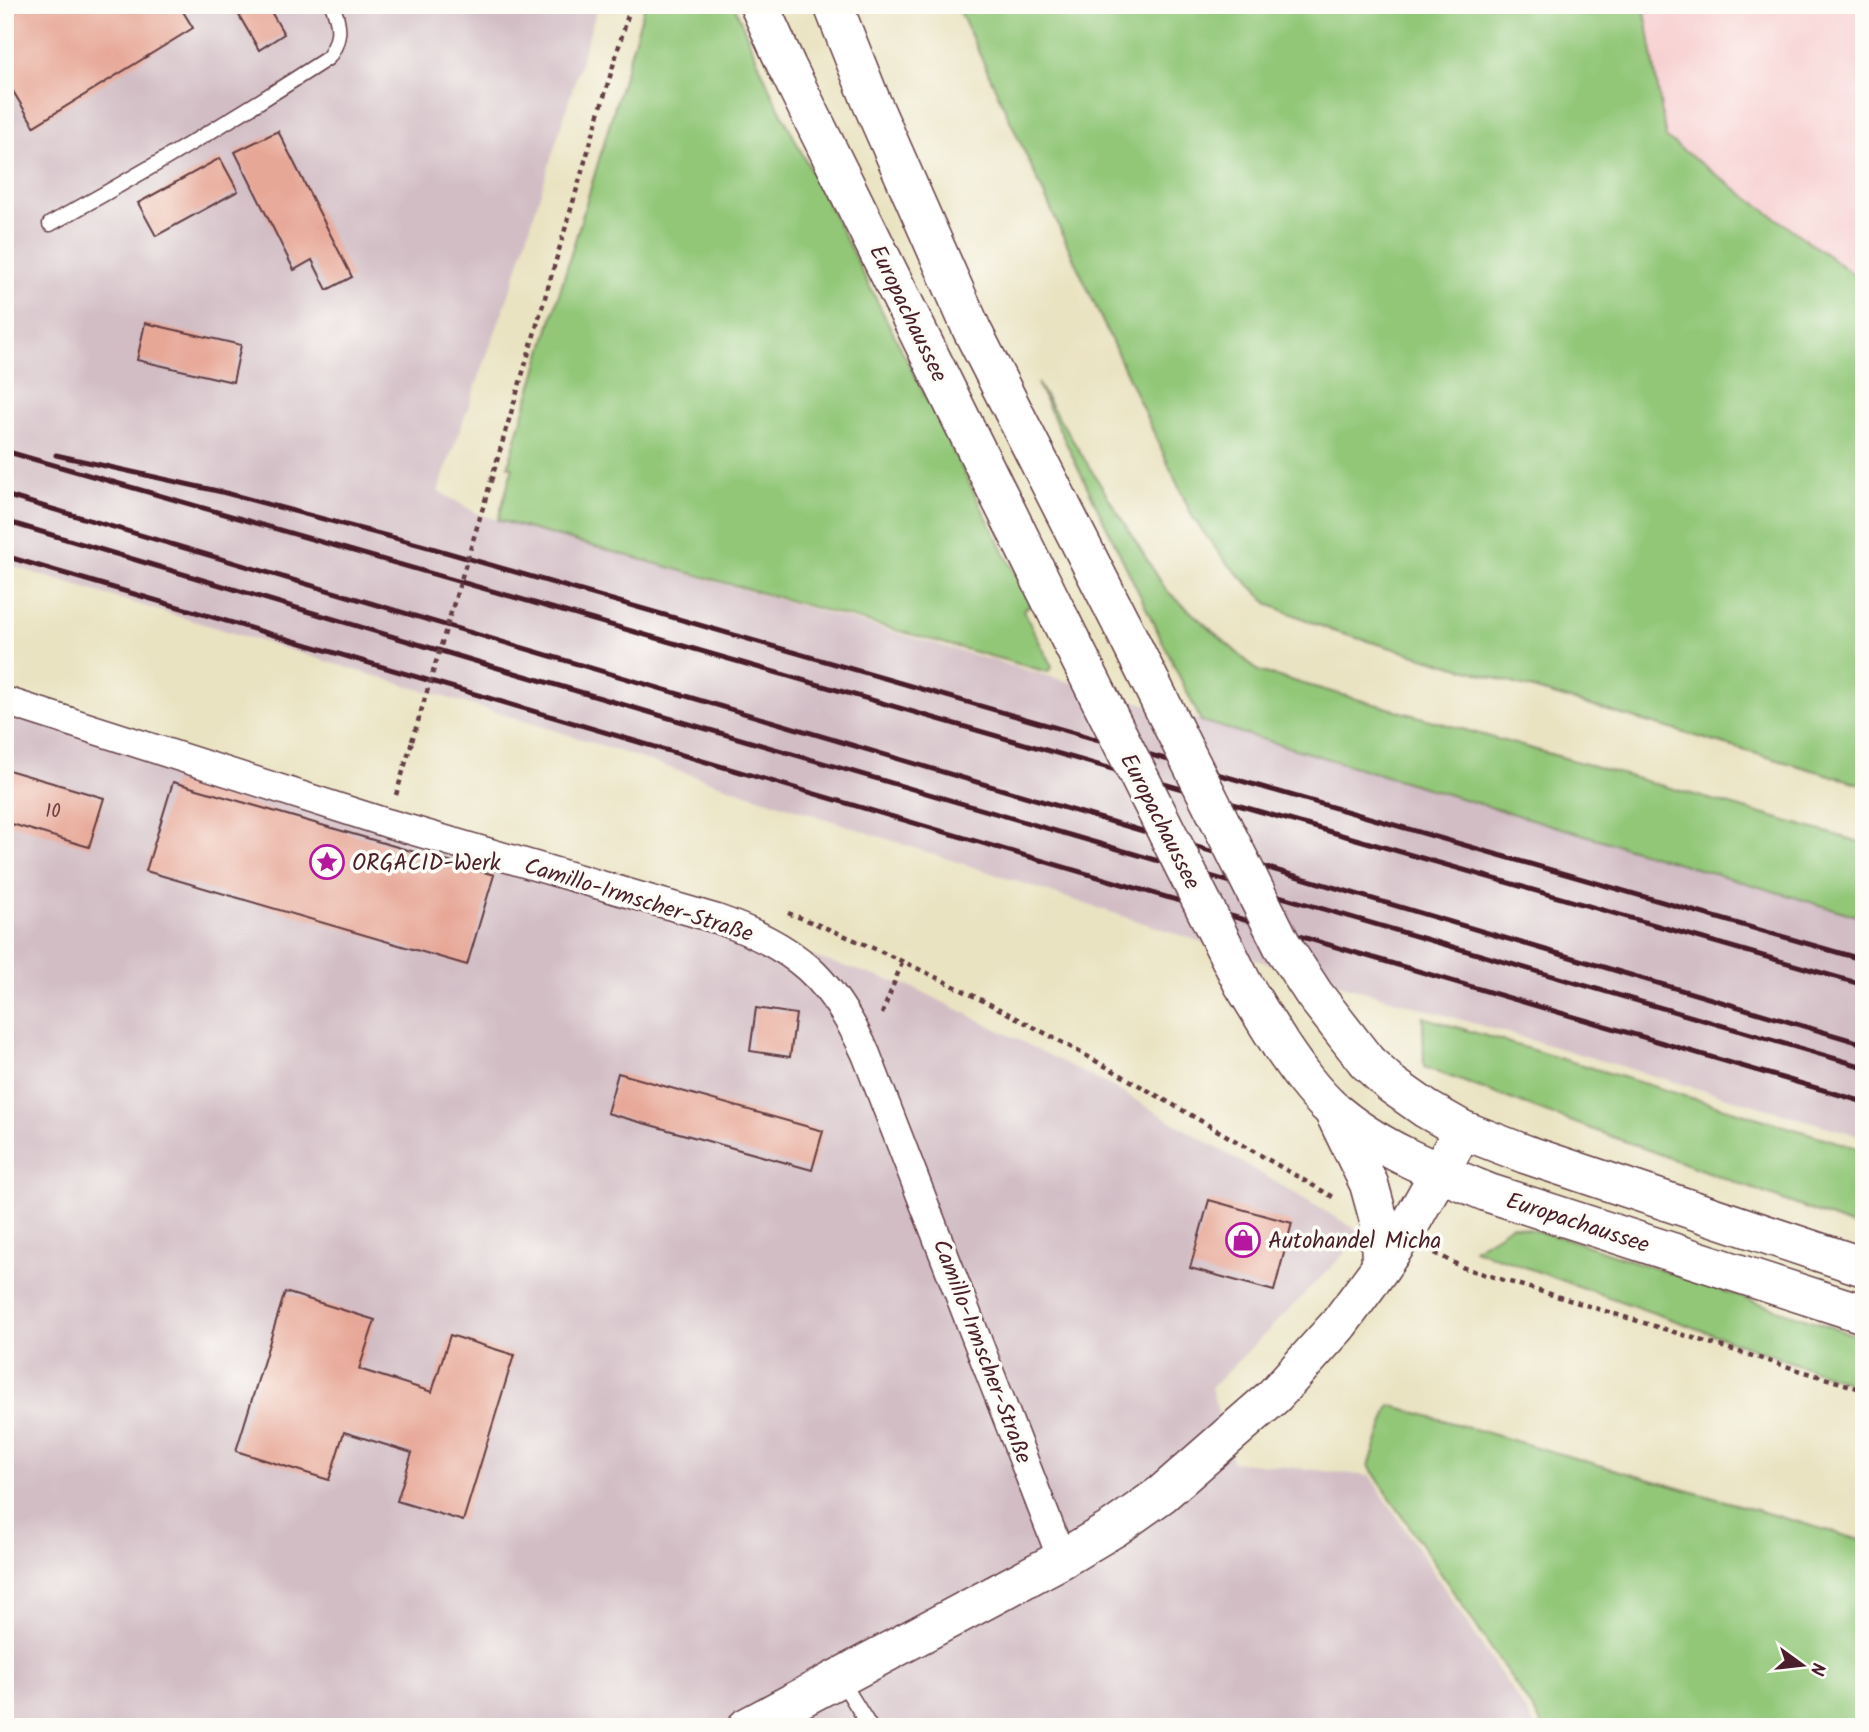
<svg xmlns="http://www.w3.org/2000/svg" width="1869" height="1732" viewBox="0 0 1869 1732" font-family="Kalam,sans-serif">
	<rect width="100%" height="100%" fill="#fdfcf7"/>
	<filter id="ink" filterUnits="userSpaceOnUse"><feTurbulence type="fractalNoise" baseFrequency=".0143" numOctaves="2"/><feDisplacementMap in="SourceGraphic" scale="14" xChannelSelector="R" yChannelSelector="G"/><feConvolveMatrix kernelMatrix="1 2 1 2 8 2 1 2 1" color-interpolation-filters="sRGB"/></filter>
	<filter id="wash" filterUnits="userSpaceOnUse"><feTurbulence type="fractalNoise" baseFrequency=".00686" numOctaves="4" result="noise"/><feDisplacementMap in="SourceGraphic" scale="28" xChannelSelector="R" yChannelSelector="G"/><feGaussianBlur stdDeviation="1.57" result="paint"/><feColorMatrix in="noise" values="0 0 0 0 0 0 0 0 0 0 0 0 0 0 0 0 0 1.4 0 .05"/><feComposite in="paint" operator="in"/></filter>
	<g filter="url(#wash)">
		<rect width="100%" height="100%" fill="#eae3c2"/>
		<path fill="#f7cfd0" d="M 1644,5 L 1864,5 L 1864,282 L 1666,138 Z"/>
		<path fill="#d2bdc5" d="M 5,5 L 598,5 L 513,283 L 438,491 L 480,515 L 1129,699 L 1864,918 L 1864,1137 L 1260,961 L 557,731 L 5,564 Z
			M 5,710 L 915,988 L 1118,1090 L 1364,1234 L 1211,1388 L 1232,1461 L 1370,1476 L 1536,1727 L 5,1727 Z"/>
		<path fill="#92c778" stroke="#6e7352" stroke-width="2" d="M 645,5 L 734,5 L 771,92 L 1031,605 L 1023,610 L 1052,667 L 1048,672 L 498,520 L 513,467 L 508,466 Z
			M 957,5 L 1644,5 L 1666,138 L 1864,282 L 1864,785 L 1333,631 L 1270,605 L 1226,562 L 1193,518 Z
			M 1037,383 L 1166,590 L 1258,671 L 1864,843 L 1864,918 L 1201,721 Z
			M 1423,1017 L 1864,1150 L 1864,1230 L 1424,1067 Z
			M 1512,1225 L 1567,1239 L 1864,1338 L 1864,1388 L 1474,1249 Z
			M 1390,1405 L 1864,1541 L 1864,1727 L 1544,1727 L 1369,1466 Z"/>
		<g id="blocks">
			<path fill="#e7a797" d="M 24,5 L 179,5 L 193,28 L 34,126 L 5,78 L 5,17 Z
				M 233,5 L 267,5 L 284,34 L 259,50 Z
				M 278,131 L 352,277 L 327,290 L 312,260 L 294,270 L 235,152 Z
				M 220,158 L 238,191 L 156,236 L 138,203 Z
				M 145,323 L 241,345 L 233,382 L 137,360 Z
				M 5,769 L 104,798 L 89,847 L 5,822 Z
				M 173,782 L 494,875 L 467,965 L 146,871 Z
				M 756,1008 L 796,1014 L 790,1057 L 750,1051 Z
				M 618,1073 L 823,1131 L 812,1170 L 607,1113 Z
				M 1209,1200 L 1292,1223 L 1274,1291 L 1190,1268 Z
				M 285,1292 L 375,1320 L 359,1369 L 432,1392 L 450,1335 L 514,1355 L 463,1521 L 397,1501 L 412,1453 L 344,1432 L 329,1480 L 236,1451 Z"/>
		</g>
	</g>
	<g filter="url(#ink)">
		<use href="#blocks" fill-opacity="0" stroke="#623c42" stroke-width="2"/>
		<g fill="none" stroke-linecap="round" stroke-linejoin="round">
			<g stroke="#623c42" stroke-width="17">
				<path id="lane" d="M 50,224 C 145,172 237,117 328,58 C 341,40 341,25 332,5
					M 841,1680 L 870,1727"/>
			</g>
			<g stroke="#623c42" stroke-width="31">
				<path id="street" d="M 5,701 L 387,823 L 717,919 C 796,947 831,977 866,1054 L 1062,1559"/>
			</g>
			<g stroke="#623c42" stroke-width="41">
				<path id="secondary" d="M 1333,1110 L 1369,1184 L 1380,1224 L 1381,1267
					M 747,1727 L 1062,1559 L 1114,1528 L 1162,1494 L 1274,1396 L 1338,1325 L 1381,1267 L 1412,1221 L 1463,1130"/>
			</g>
			<g stroke="#623c42" stroke-width="41">
				<path id="primary" d="M 759,5 L 787,67 L 1061,621
					M 833,5 L 871,101 L 972,330 L 1122,625
					M 1281,1046 C 1296,1068 1312,1091 1332,1109 C 1376,1148 1435,1171 1489,1193 L 1864,1314
					M 1367,1062 L 1392,1085 L 1426,1109 L 1463,1130 L 1525,1154 L 1864,1267"/>
			</g>
			<path stroke="#623c42" stroke-width="4.5" stroke-dasharray="5 5" stroke-linecap="butt" d="M 491,481 L 631,5
				M 396,795 L 412,741
				M 788,913 C 980,986 1157,1097 1335,1198
				M 882,1014 L 903,960
				M 1435,1253 L 1464,1268 L 1864,1390"/>
			<use href="#lane" stroke="#fff" stroke-width="14"/>
			<use href="#street" stroke="#fff" stroke-width="28"/>
			<use href="#secondary" stroke="#fff" stroke-width="38"/>
			<use href="#primary" stroke="#fff" stroke-width="38"/>
			<path stroke="#4a1f2b" stroke-width="5" d="M 5,451 L 1864,985
				M 56,455 L 222,492 L 421,545 L 1864,960
				M 5,495 C 624,682 1245,860 1864,1044
				M 5,521 L 515,673 L 1864,1067
				M 5,556 L 1864,1102"/>
			<g stroke="#623c42" stroke-width="41" stroke-linecap="butt">
				<path id="primary-bridge" d="M 1061,621 L 1243,984 L 1281,1046
					M 1122,625 L 1282,945 L 1314,994 L 1367,1062"/>
			</g>
			<path stroke="#623c42" stroke-width="4.5" stroke-dasharray="5 5" stroke-linecap="butt" d="M 412,741 L 491,481"/>
			<use href="#primary-bridge" stroke="#fff" stroke-width="38"/>
		</g>
	</g>
	<defs>
		<g id="sight-ring" transform="scale(1.75)"><circle r="9.5" fill="#fdfcf7" stroke="#b5179e" stroke-width="1.5"/><path d="M0-6L1.8-2.2L6-1.7L2.9 1.2L3.7 5.4L0 3.3L-3.7 5.4L-2.9 1.2L-6-1.7L-1.8-2.2Z" fill="#b5179e"/></g>
		<g id="shop-ring" transform="scale(1.75)"><circle r="9.5" fill="#fdfcf7" stroke="#b5179e" stroke-width="1.5"/><path d="M-5-2.5h2.3a2.7 3.5 0 0 1 5.4 0H5L5.5 6h-11ZM-1.5-2.5h3a1.5 2.3 0 0 0-3 0Z" fill="#b5179e"/></g>
	</defs>
	<g fill-rule="evenodd">
		<use href="#sight-ring" x="327" y="862"/>
		<use href="#shop-ring" x="1243" y="1240"/>
	</g>
	<g text-anchor="middle" stroke-width="7" stroke-linejoin="round" paint-order="stroke">
		<g font-size="19" fill="#714146">
			<text x="53" y="817">10</text>
		</g>
		<g font-size="23" fill="#4a1f2b" stroke="#fdfcf7">
			<text transform="translate(909 313) rotate(64)" y="8">Europachaussee</text>
			<text transform="translate(1161 821) rotate(63)" y="8">Europachaussee</text>
			<text transform="translate(639 899) rotate(17)" y="8">Camillo-Irmscher-Straße</text>
			<text transform="translate(1578 1222) rotate(18)" y="8">Europachaussee</text>
			<text transform="translate(983 1351) rotate(69)" y="8">Camillo-Irmscher-Straße</text>
		</g>
		<g font-size="23" fill="#4a1f2b" stroke="#fdfcf7" text-anchor="start">
			<text x="352" y="870">ORGACID-Werk</text>
			<text x="1268" y="1248">Autohandel Micha</text>
		</g>
	</g>
	<rect width="1869" height="1732" fill="none" stroke="#fdfcf7" stroke-width="28"/>
	<g transform="translate(1802 1665) rotate(105)" stroke="#fdfcf7" stroke-width="5" paint-order="stroke">
	<path d="M0-5L12 26L0 18L-12 26Z" fill="#4a1f2b"/>
	<text y="-10" font-size="19" font-weight="bold" text-anchor="middle" fill="#4a1f2b">N</text>
	</g>
</svg>
